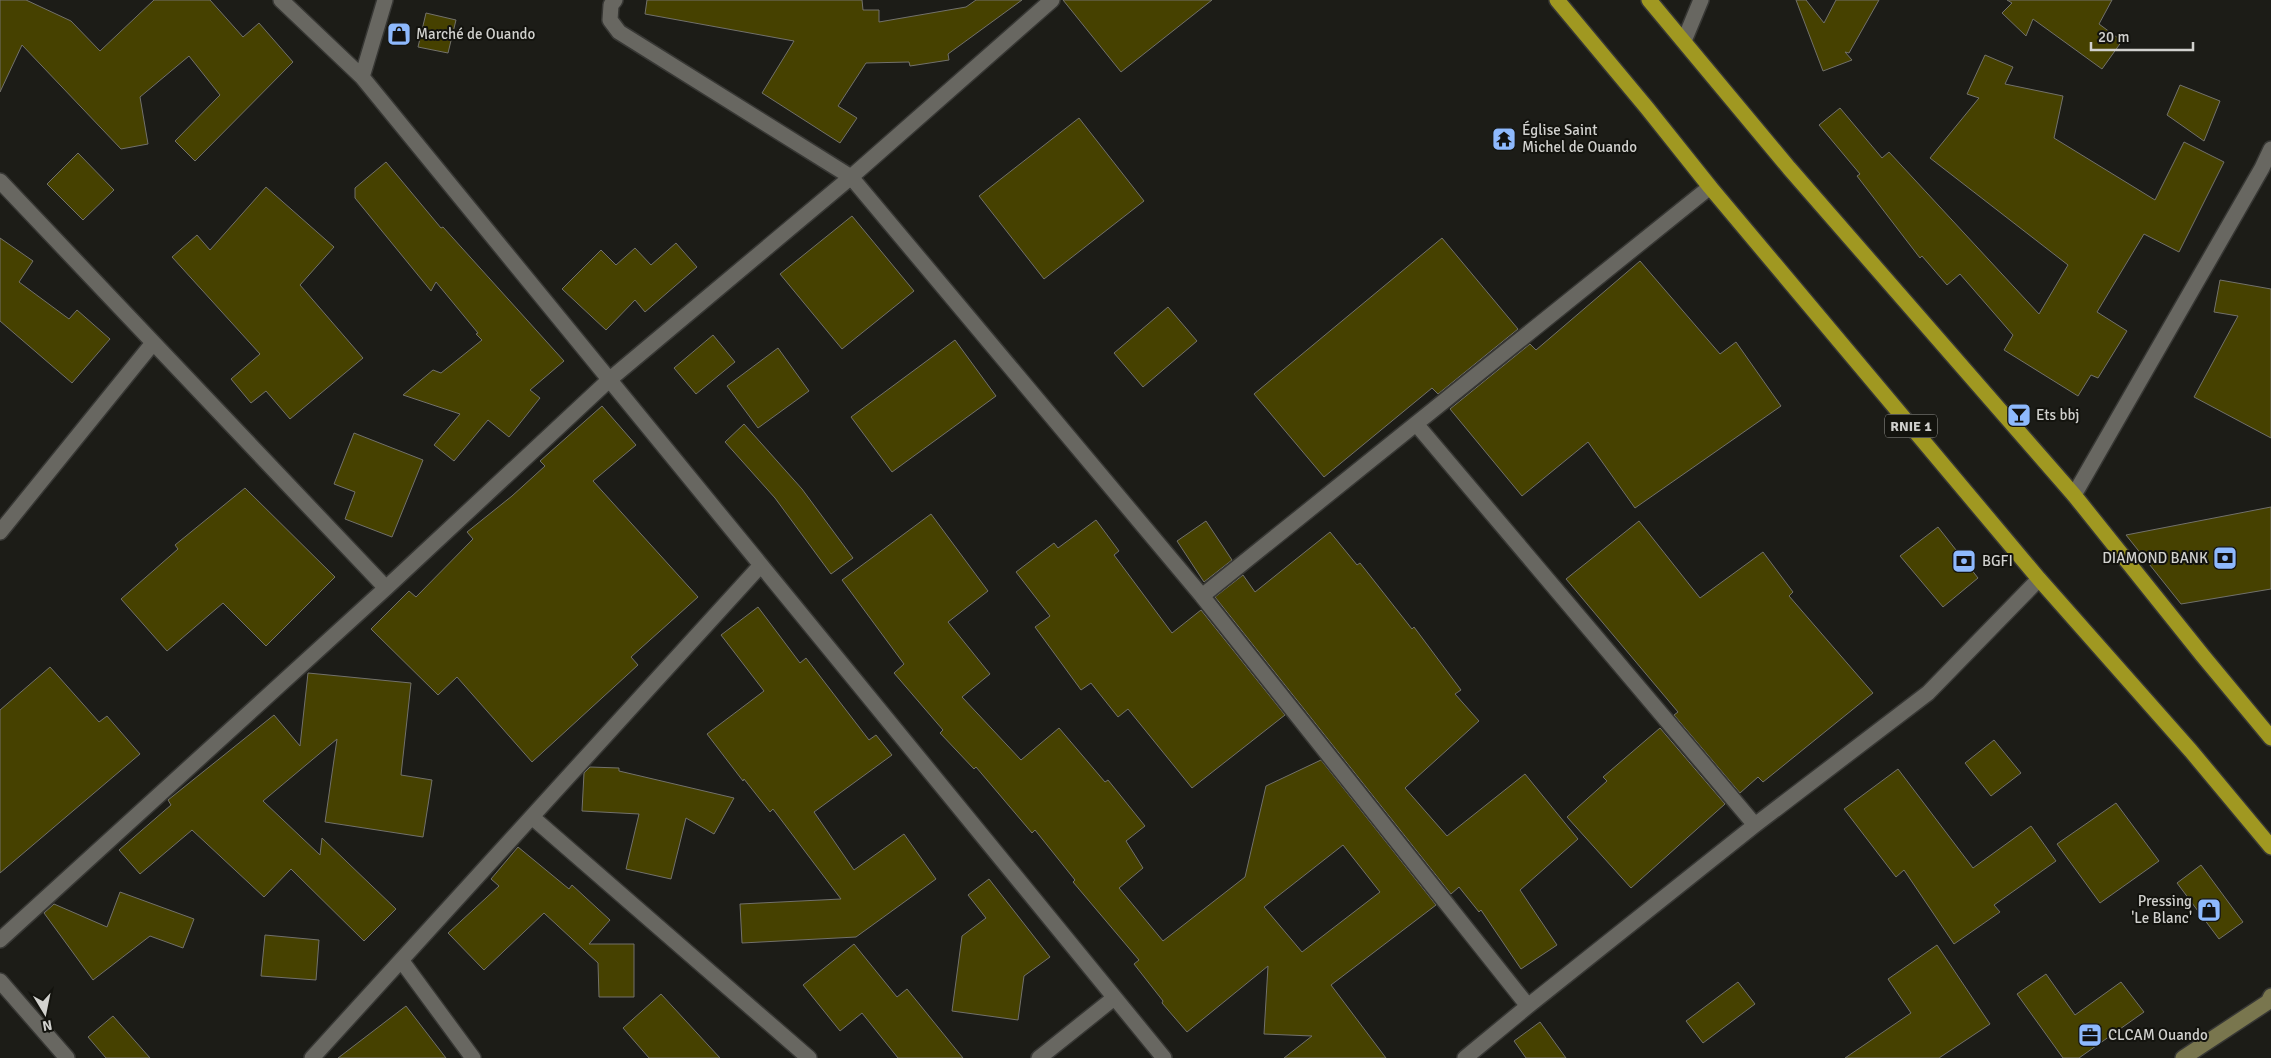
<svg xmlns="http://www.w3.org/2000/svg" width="2271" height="1058" viewBox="0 0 2271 1058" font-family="Signika,sans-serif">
	<rect width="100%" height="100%" fill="#1c1c17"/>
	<path fill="#464100" stroke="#72716b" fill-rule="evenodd" d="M 0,0 L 26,0 L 71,21 L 100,51 L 154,0 L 210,0 L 243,37 L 259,23 L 293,62 L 195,161 L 175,141 L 220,95 L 189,56 L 140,97 L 148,144 L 121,149 L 22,45 L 0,92 Z
		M 647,0 L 862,0 L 863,10 L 879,10 L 879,22 L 966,7 L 976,0 L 1022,0 L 948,54 L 949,60 L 910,66 L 909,62 L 866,63 L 838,106 L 857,118 L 840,143 L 762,93 L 794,41 L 645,14 Z
		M 1063,0 L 1212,0 L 1121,72 Z
		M 1796,0 L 1806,0 L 1824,23 L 1836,0 L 1879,0 L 1849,53 L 1845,52 L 1852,60 L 1823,71 Z
		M 2007,0 L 2112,0 L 2099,24 L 2122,41 L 2102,69 L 2033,19 L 2026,36 L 2002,13 L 2012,3 Z
		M 426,13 L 456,20 L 448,53 L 418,47 Z
		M 1985,55 L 2013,67 L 2005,84 L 2063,96 L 2054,138 L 2155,200 L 2184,142 L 2224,162 L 2179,252 L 2144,234 L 2097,312 L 2127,331 L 2098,378 L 2091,375 L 2078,396 L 2004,350 L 2013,335 L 1960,274 L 1947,285 L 1922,256 L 1920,258 L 1857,176 L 1860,174 L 1819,125 L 1840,108 L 1882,158 L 1889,152 L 2039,314 L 2068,265 L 1930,158 L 1979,98 L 1967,94 Z
		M 2180,85 L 2220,101 L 2204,141 L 2167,115 Z
		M 1079,118 L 1144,201 L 1044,279 L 979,196 Z
		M 78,153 L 114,190 L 83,220 L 47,184 Z
		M 386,162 L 441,228 L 443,227 L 564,361 L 530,390 L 540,398 L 509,437 L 488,420 L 454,461 L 434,445 L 460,414 L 403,395 L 433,370 L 441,373 L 482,340 L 476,334 L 478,333 L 436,282 L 431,291 L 355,198 L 355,188 Z
		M 266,187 L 334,247 L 300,285 L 363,358 L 290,419 L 266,391 L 251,403 L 231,379 L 260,354 L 172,257 L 197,235 L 210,250 Z
		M 852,216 L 914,291 L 842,349 L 780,274 Z
		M 0,238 L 33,261 L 19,282 L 69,319 L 77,310 L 110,339 L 72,383 L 0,321 Z
		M 1442,238 L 1518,329 L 1438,394 L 1432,388 L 1324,477 L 1254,394 Z
		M 676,243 L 697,267 L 645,312 L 635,300 L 606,330 L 562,289 L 601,250 L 616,265 L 635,248 L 651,265 Z
		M 1640,261 L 1720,354 L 1736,342 L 1781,406 L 1635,508 L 1588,442 L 1522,496 L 1450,409 L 1530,344 L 1536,350 Z
		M 2220,280 L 2271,289 L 2271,438 L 2194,397 L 2238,316 L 2214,312 Z
		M 1168,307 L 1197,341 L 1143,387 L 1114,353 Z
		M 713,335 L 735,362 L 696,394 L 674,368 Z
		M 955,340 L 996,396 L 892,472 L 851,417 Z
		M 778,348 L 809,391 L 758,428 L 727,386 Z
		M 602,406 L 636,445 L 593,481 L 698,597 L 631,657 L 638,665 L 532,762 L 457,677 L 438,695 L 371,629 L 409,591 L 416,597 L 473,539 L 467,532 L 512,496 L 545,466 L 540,461 Z
		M 744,424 L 802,489 L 853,558 L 831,574 L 775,498 L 725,442 Z
		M 354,433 L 423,460 L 392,537 L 345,519 L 355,492 L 334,484 Z
		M 245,488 L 335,577 L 266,646 L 223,603 L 167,651 L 121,599 L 178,549 L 175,545 Z
		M 2271,507 L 2271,589 L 2181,604 L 2126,535 Z
		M 931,514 L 988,591 L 948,622 L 990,674 L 962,697 L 1021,760 L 1059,728 L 1105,782 L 1108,780 L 1145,826 L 1126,841 L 1143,868 L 1119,888 L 1163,941 L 1245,877 L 1266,786 L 1321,760 L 1436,905 L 1331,985 L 1386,1058 L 1284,1058 L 1312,1036 L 1264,1034 L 1268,966 L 1187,1032 L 1162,1003 L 1163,1001 L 1134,964 L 1139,960 L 1073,882 L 1075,880 L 1035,830 L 1032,833 L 976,767 L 974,769 L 940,733 L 943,730 L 894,673 L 904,664 L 842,580 ZM 1343,845 L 1380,892 L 1302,952 L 1264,907 Z
		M 1096,520 L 1119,551 L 1114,555 L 1172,633 L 1201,610 L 1285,715 L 1192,788 L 1128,709 L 1118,717 L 1091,683 L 1081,690 L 1035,627 L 1050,616 L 1016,572 L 1054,543 L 1058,548 Z
		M 1206,521 L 1232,560 L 1204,582 L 1177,541 Z
		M 1639,521 L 1700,598 L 1763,552 L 1793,592 L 1789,596 L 1873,693 L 1763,782 L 1758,777 L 1740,793 L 1674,715 L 1678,712 L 1566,579 Z
		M 1938,527 L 1978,578 L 1943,607 L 1900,556 Z
		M 1330,532 L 1357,565 L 1360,563 L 1412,629 L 1414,627 L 1461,690 L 1455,694 L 1479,721 L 1405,788 L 1447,836 L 1525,774 L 1578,839 L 1520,890 L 1557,945 L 1521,969 L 1481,910 L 1479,912 L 1459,887 L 1451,894 L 1215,597 L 1243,575 L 1255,592 Z
		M 758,607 L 800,663 L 806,658 L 869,740 L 876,735 L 892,755 L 814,812 L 854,870 L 904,834 L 936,879 L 856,937 L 742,943 L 740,904 L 841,899 L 773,809 L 770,812 L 744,779 L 743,781 L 707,734 L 764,691 L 721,635 Z
		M 50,667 L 99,722 L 107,716 L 140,754 L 0,873 L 0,710 Z
		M 308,673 L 411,683 L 401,775 L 432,780 L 423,837 L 325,822 L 337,739 L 263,801 L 320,855 L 322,838 L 396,909 L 364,941 L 291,869 L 264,897 L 192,830 L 140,874 L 119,850 L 171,805 L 168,800 L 274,715 L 300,746 Z
		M 1660,728 L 1725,804 L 1631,888 L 1567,817 L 1607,781 L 1603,777 Z
		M 1994,740 L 2021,773 L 1991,796 L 1965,763 Z
		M 590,767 L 619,768 L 619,771 L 734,798 L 714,834 L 686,818 L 671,879 L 626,869 L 639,814 L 582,811 L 584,773 Z
		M 1898,769 L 1973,868 L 2031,826 L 2056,861 L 1994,905 L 2000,912 L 1954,944 L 1904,870 L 1896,877 L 1844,809 Z
		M 2116,803 L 2159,861 L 2100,903 L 2057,844 Z
		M 518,847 L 569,889 L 572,885 L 610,920 L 589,944 L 634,944 L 634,997 L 599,997 L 598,963 L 544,913 L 484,970 L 448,933 L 499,886 L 491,879 Z
		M 2201,865 L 2243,922 L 2219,939 L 2177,883 Z
		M 989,879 L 1050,957 L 1024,976 L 1018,1020 L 952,1011 L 962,936 L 986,918 L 968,895 Z
		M 120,892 L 194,919 L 183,948 L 150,936 L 93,980 L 44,913 L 54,904 L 107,927 Z
		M 265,935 L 319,940 L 316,980 L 261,976 Z
		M 854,944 L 897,997 L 907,989 L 963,1058 L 898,1058 L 862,1013 L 840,1031 L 803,985 Z
		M 1937,945 L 1990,1024 L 1939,1058 L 1845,1058 L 1911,1013 L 1888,979 Z
		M 2046,974 L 2075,1015 L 2121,982 L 2144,1012 L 2079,1058 L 2063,1058 L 2017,994 Z
		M 1738,982 L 1755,1004 L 1703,1043 L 1686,1021 Z
		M 661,994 L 720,1058 L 649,1058 L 623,1028 Z
		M 406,1006 L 446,1058 L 338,1058 Z
		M 113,1016 L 150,1058 L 106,1058 L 88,1037 Z
		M 1540,1022 L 1566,1058 L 1526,1058 L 1514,1041 Z"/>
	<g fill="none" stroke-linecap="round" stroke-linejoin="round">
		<g stroke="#373734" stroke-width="18">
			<path id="street" d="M 281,0 L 362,77 L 1164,1058
				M 615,0 L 611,5 L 610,20 L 619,32 L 851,177 L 1202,596 L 1528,1006
				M 1684,41 L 1701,0
				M 362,77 L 385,0
				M 0,181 L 386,588
				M 1417,425 L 1755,825
				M 2074,495 L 2262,168 L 2271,149
				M 0,532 L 153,343
				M 1202,596 L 1710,187
				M 532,817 L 809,1058
				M 0,940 L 386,588 L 609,380 L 851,177 L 1052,0
				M 401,960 L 473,1058
				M 0,981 L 67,1058
				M 312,1058 L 761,565
				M 1039,1058 L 1114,998
				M 1465,1058 L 1528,1006 L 1755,825 L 1928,693 L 2039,579"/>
		</g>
		<g stroke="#373734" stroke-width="18">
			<path id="secondary" d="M 2183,1058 L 2268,1002 L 2271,996"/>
		</g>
		<g stroke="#373734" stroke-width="18">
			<path id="highway" d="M 1557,0 L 1647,108 L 1710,187 L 2039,579 L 2191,751 L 2271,847
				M 1649,0 L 1789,168 L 2074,495 L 2203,656 L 2271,738"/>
		</g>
		<use href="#street" stroke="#686761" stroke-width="15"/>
		<use href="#secondary" stroke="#79764e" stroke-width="15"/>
		<use href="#highway" stroke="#a09821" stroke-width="15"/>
	</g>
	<defs>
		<g id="shop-square" transform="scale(1.25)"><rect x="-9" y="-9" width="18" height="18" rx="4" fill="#8eb9fd" stroke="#13130e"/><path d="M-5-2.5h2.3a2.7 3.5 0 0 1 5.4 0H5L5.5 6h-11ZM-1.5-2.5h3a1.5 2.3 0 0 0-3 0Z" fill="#111"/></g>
		<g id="temple-square" transform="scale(1.25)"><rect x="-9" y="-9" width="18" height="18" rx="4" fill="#8eb9fd" stroke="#13130e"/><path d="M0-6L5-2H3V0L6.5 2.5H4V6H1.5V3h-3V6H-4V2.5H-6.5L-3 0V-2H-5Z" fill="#111"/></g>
		<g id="bar-square" transform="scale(1.25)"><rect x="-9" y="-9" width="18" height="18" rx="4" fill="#8eb9fd" stroke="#13130e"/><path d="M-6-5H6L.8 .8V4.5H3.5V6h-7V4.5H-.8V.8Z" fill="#111"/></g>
		<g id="bank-square" transform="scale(1.25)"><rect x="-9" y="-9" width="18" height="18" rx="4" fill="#8eb9fd" stroke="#13130e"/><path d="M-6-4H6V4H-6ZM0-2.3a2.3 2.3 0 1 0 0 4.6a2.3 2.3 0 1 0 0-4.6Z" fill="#111"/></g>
		<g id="office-square" transform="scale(1.25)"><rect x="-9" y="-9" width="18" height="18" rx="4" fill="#8eb9fd" stroke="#13130e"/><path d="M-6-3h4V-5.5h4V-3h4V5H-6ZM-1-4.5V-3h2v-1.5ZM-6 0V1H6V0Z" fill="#111"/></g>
	</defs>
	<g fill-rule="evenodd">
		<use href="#shop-square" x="399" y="34"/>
		<use href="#temple-square" x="1504" y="139"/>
		<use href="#bar-square" x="2019" y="415"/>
		<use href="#bank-square" x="2225" y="558"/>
		<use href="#bank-square" x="1964" y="561"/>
		<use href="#shop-square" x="2209" y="910"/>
		<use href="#office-square" x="2090" y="1035"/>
	</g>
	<g text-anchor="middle" stroke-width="4" stroke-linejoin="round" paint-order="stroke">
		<rect fill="#13130e" stroke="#989894" stroke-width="1" x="1885" y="414.5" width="52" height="23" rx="4"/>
		<g font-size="14" font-weight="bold" fill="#d1d1ce">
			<text x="1911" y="431">RNIE 1</text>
		</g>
		<g font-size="15" fill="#d1d1ce" stroke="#13130e" text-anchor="start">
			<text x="416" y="39">Marché de Ouando</text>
			<text x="1522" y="135">Église Saint<tspan x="1522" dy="17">Michel de Ouando</tspan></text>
			<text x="2036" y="420">Ets bbj</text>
			<text x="2208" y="563" text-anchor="end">DIAMOND BANK</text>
			<text x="1982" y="566">BGFI</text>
			<text x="2192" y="906" text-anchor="end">Pressing<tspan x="2192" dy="17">'Le Blanc'</tspan></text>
			<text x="2108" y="1040">CLCAM Ouando</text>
		</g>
	</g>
	<g transform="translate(45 1013) rotate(170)" stroke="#13130e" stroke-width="4" paint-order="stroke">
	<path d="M0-4L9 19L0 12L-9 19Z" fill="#d1d1ce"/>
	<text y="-8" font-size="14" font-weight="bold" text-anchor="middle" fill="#d1d1ce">N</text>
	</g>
	<path d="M2091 42v8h102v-8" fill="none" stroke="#d1d1ce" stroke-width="2.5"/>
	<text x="2098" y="42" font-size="15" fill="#d1d1ce" stroke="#13130e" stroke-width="4" paint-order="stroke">20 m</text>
</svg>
